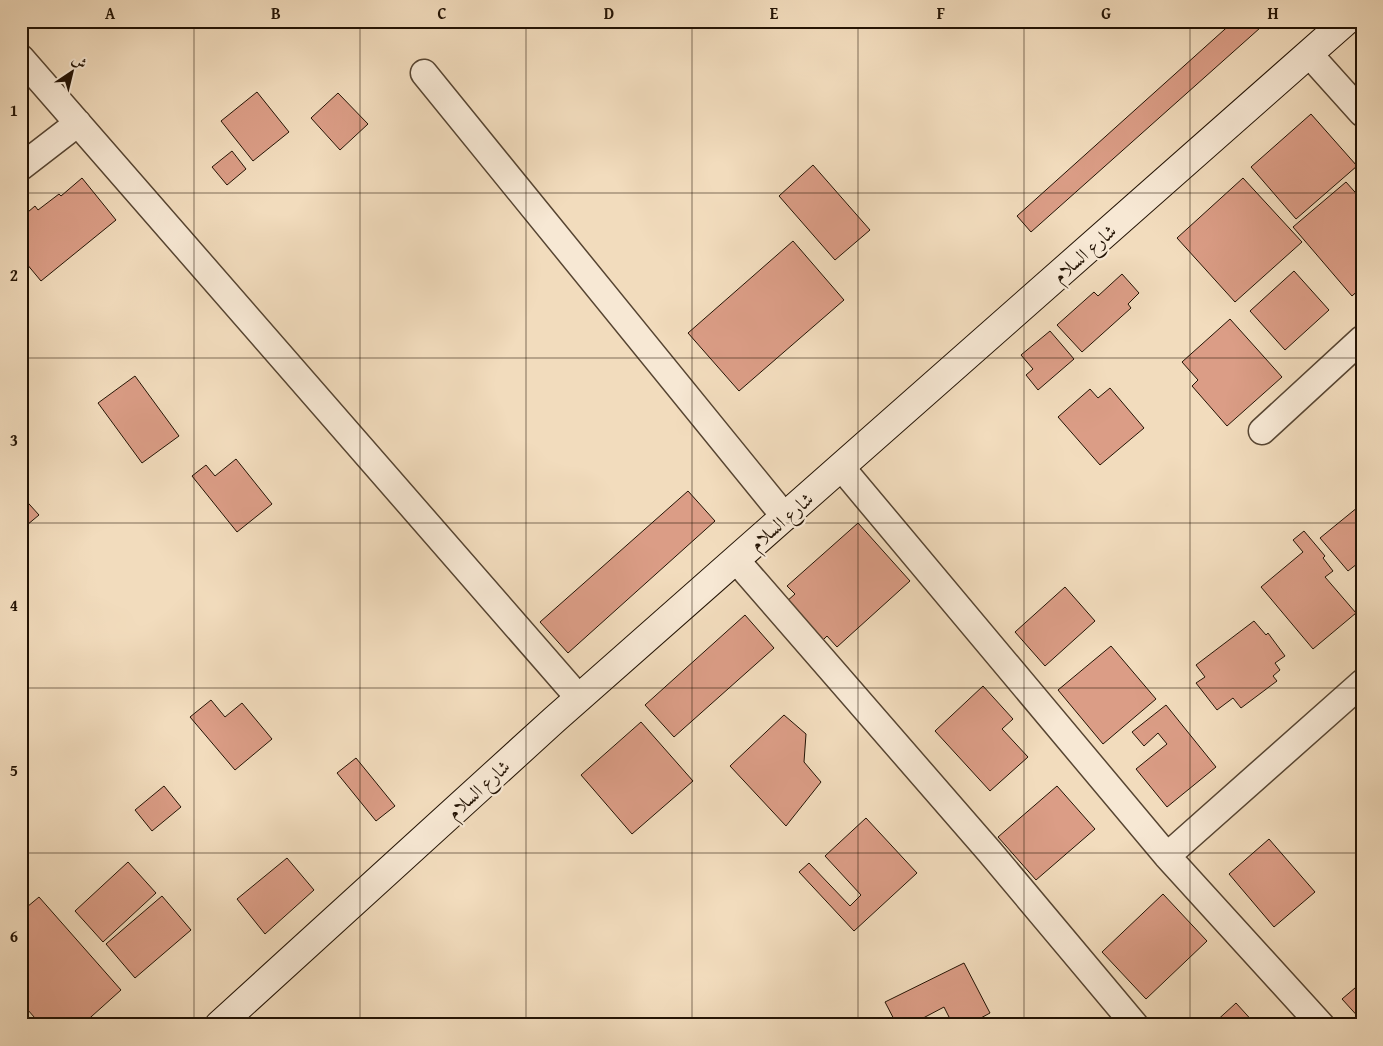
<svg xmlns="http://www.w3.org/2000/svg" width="1383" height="1046" viewBox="0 0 1383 1046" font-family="'Gentium Book Plus',Amiri,serif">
	<rect width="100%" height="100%" fill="#f2dcbd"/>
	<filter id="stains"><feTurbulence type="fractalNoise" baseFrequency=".004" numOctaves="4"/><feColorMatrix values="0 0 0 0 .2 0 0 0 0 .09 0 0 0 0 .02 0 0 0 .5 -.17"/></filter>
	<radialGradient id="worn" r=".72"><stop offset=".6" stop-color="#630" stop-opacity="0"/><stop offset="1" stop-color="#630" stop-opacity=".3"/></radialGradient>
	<path fill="#db9d86" stroke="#231304" d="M 1234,21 L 1254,21 L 1260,28 L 1031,232 L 1017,216 Z
		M 257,92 L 289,132 L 253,161 L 221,121 Z
		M 338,93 L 368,124 L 340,150 L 311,118 Z
		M 1311,114 L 1357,166 L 1296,219 L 1251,167 Z
		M 232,151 L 246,169 L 227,185 L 212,167 Z
		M 813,165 L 870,230 L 835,260 L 779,196 Z
		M 82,178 L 116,220 L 41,281 L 21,257 L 21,218 L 35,206 L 38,210 L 59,194 L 61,196 Z
		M 1243,178 L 1302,242 L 1235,302 L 1177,238 Z
		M 1346,182 L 1362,200 L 1362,287 L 1352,296 L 1293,227 Z
		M 793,241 L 844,300 L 739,391 L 688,333 Z
		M 1294,271 L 1329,310 L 1285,350 L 1250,311 Z
		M 1122,274 L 1139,293 L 1128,304 L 1131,308 L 1082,352 L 1057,325 L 1094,292 L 1098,296 Z
		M 1230,319 L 1282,377 L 1227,426 L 1192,386 L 1198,380 L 1182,362 Z
		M 1050,331 L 1074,359 L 1038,390 L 1026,375 L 1033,369 L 1021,355 Z
		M 135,376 L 179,436 L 142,463 L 98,403 Z
		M 1110,388 L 1144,428 L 1100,465 L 1058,417 L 1090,389 L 1098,398 Z
		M 236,459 L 272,504 L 237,532 L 192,476 L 206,465 L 215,476 Z
		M 688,491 L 715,521 L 568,653 L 540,622 Z
		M 21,495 L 39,515 L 21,530 Z
		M 1358,507 L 1362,511 L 1362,560 L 1348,571 L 1320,538 Z
		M 858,523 L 910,581 L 837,647 L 827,636 L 822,641 L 786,602 L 795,594 L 787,586 Z
		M 1304,531 L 1325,556 L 1323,558 L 1333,571 L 1325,577 L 1356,613 L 1313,649 L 1261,587 L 1303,552 L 1293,540 Z
		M 1065,587 L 1095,621 L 1045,666 L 1015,632 Z
		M 745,615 L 774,648 L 674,737 L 645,705 Z
		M 1254,621 L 1266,635 L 1268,633 L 1285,656 L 1275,663 L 1280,670 L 1273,676 L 1277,681 L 1241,708 L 1233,698 L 1217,710 L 1196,683 L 1205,677 L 1196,665 Z
		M 1111,646 L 1156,699 L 1103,744 L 1058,690 Z
		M 983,686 L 1013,719 L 1002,729 L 1028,757 L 990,791 L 935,731 Z
		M 211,700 L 225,717 L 242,703 L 272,739 L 235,770 L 190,717 Z
		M 1166,705 L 1216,767 L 1167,807 L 1136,769 L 1167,744 L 1158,733 L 1144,746 L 1132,732 Z
		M 784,715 L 806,734 L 804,762 L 821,782 L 786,826 L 730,766 Z
		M 641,722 L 693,781 L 632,834 L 581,775 Z
		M 356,758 L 395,806 L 376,821 L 337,773 Z
		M 164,786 L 181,807 L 152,831 L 135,810 Z
		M 1057,786 L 1095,829 L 1036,880 L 998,837 Z
		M 866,818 L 917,873 L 854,931 L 799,872 L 809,863 L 850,906 L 861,895 L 825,856 Z
		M 1269,839 L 1315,892 L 1274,927 L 1229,874 Z
		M 287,858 L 314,890 L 265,934 L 237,899 Z
		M 128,862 L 156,893 L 103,942 L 75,911 Z
		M 1163,894 L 1207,941 L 1146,999 L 1102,952 Z
		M 162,896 L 191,930 L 135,978 L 106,944 Z
		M 39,897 L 121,990 L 82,1025 L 41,1025 L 21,1002 L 21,912 Z
		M 964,963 L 990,1013 L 968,1025 L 953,1025 L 944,1007 L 910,1025 L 897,1025 L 885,1002 Z
		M 1362,982 L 1362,1021 L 1342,999 Z
		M 1236,1003 L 1256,1025 L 1212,1025 Z"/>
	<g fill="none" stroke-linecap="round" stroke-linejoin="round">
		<g stroke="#574532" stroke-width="29">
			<path id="street" d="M 1309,54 L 1362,113
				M 21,58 L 579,698
				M 424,73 L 785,517
				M 21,167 L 78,123
				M 1262,431 L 1362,339
				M 841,467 L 1167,856 L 1321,1025
				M 736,560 L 989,851 L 1135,1025
				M 1167,856 L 1362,683"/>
		</g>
		<g stroke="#231304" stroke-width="30">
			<path id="secondary" d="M 219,1025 L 554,720 L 1346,21"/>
		</g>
		<use href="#street" stroke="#f7e8d4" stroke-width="26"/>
		<use href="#secondary" stroke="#f7e8d4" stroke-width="28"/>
	</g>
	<path fill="none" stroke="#231304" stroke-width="1" stroke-opacity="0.55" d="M 194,21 L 194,1025M 360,21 L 360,1025M 526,21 L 526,1025M 692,21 L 692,1025M 858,21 L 858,1025M 1024,21 L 1024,1025M 1190,21 L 1190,1025M 21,193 L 1362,193M 21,358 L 1362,358M 21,523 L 1362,523M 21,688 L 1362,688M 21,853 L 1362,853"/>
	<g text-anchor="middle" stroke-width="4.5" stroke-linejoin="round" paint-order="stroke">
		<g font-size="19" fill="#231304" stroke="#f7e8d4">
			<text transform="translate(1084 253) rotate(-41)" y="7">شارع السلام</text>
			<text transform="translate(781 521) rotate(-41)" y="7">شارع السلام</text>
			<text transform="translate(478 789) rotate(-42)" y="7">شارع السلام</text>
		</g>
	</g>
	<rect width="1383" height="1046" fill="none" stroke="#f2dcbd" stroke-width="55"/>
	<g transform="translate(72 72) rotate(35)" stroke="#f7e8d4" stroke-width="4" paint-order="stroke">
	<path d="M0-4L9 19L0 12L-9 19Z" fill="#231304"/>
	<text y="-8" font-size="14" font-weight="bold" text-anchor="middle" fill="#231304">ش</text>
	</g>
	<rect x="28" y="28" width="1328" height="990" fill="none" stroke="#231304" stroke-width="2"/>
	<g font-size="16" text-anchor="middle" font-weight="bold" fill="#231304">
		<text x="110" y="19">A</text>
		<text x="276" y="19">B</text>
		<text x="442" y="19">C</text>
		<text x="609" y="19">D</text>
		<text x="774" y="19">E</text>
		<text x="941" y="19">F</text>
		<text x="1106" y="19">G</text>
		<text x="1273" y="19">H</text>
		<text x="14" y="116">1</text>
		<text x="14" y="281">2</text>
		<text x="14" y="446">3</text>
		<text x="14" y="611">4</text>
		<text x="14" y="776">5</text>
		<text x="14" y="942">6</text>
	</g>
	<rect width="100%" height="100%" filter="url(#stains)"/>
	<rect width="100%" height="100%" fill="url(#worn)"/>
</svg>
